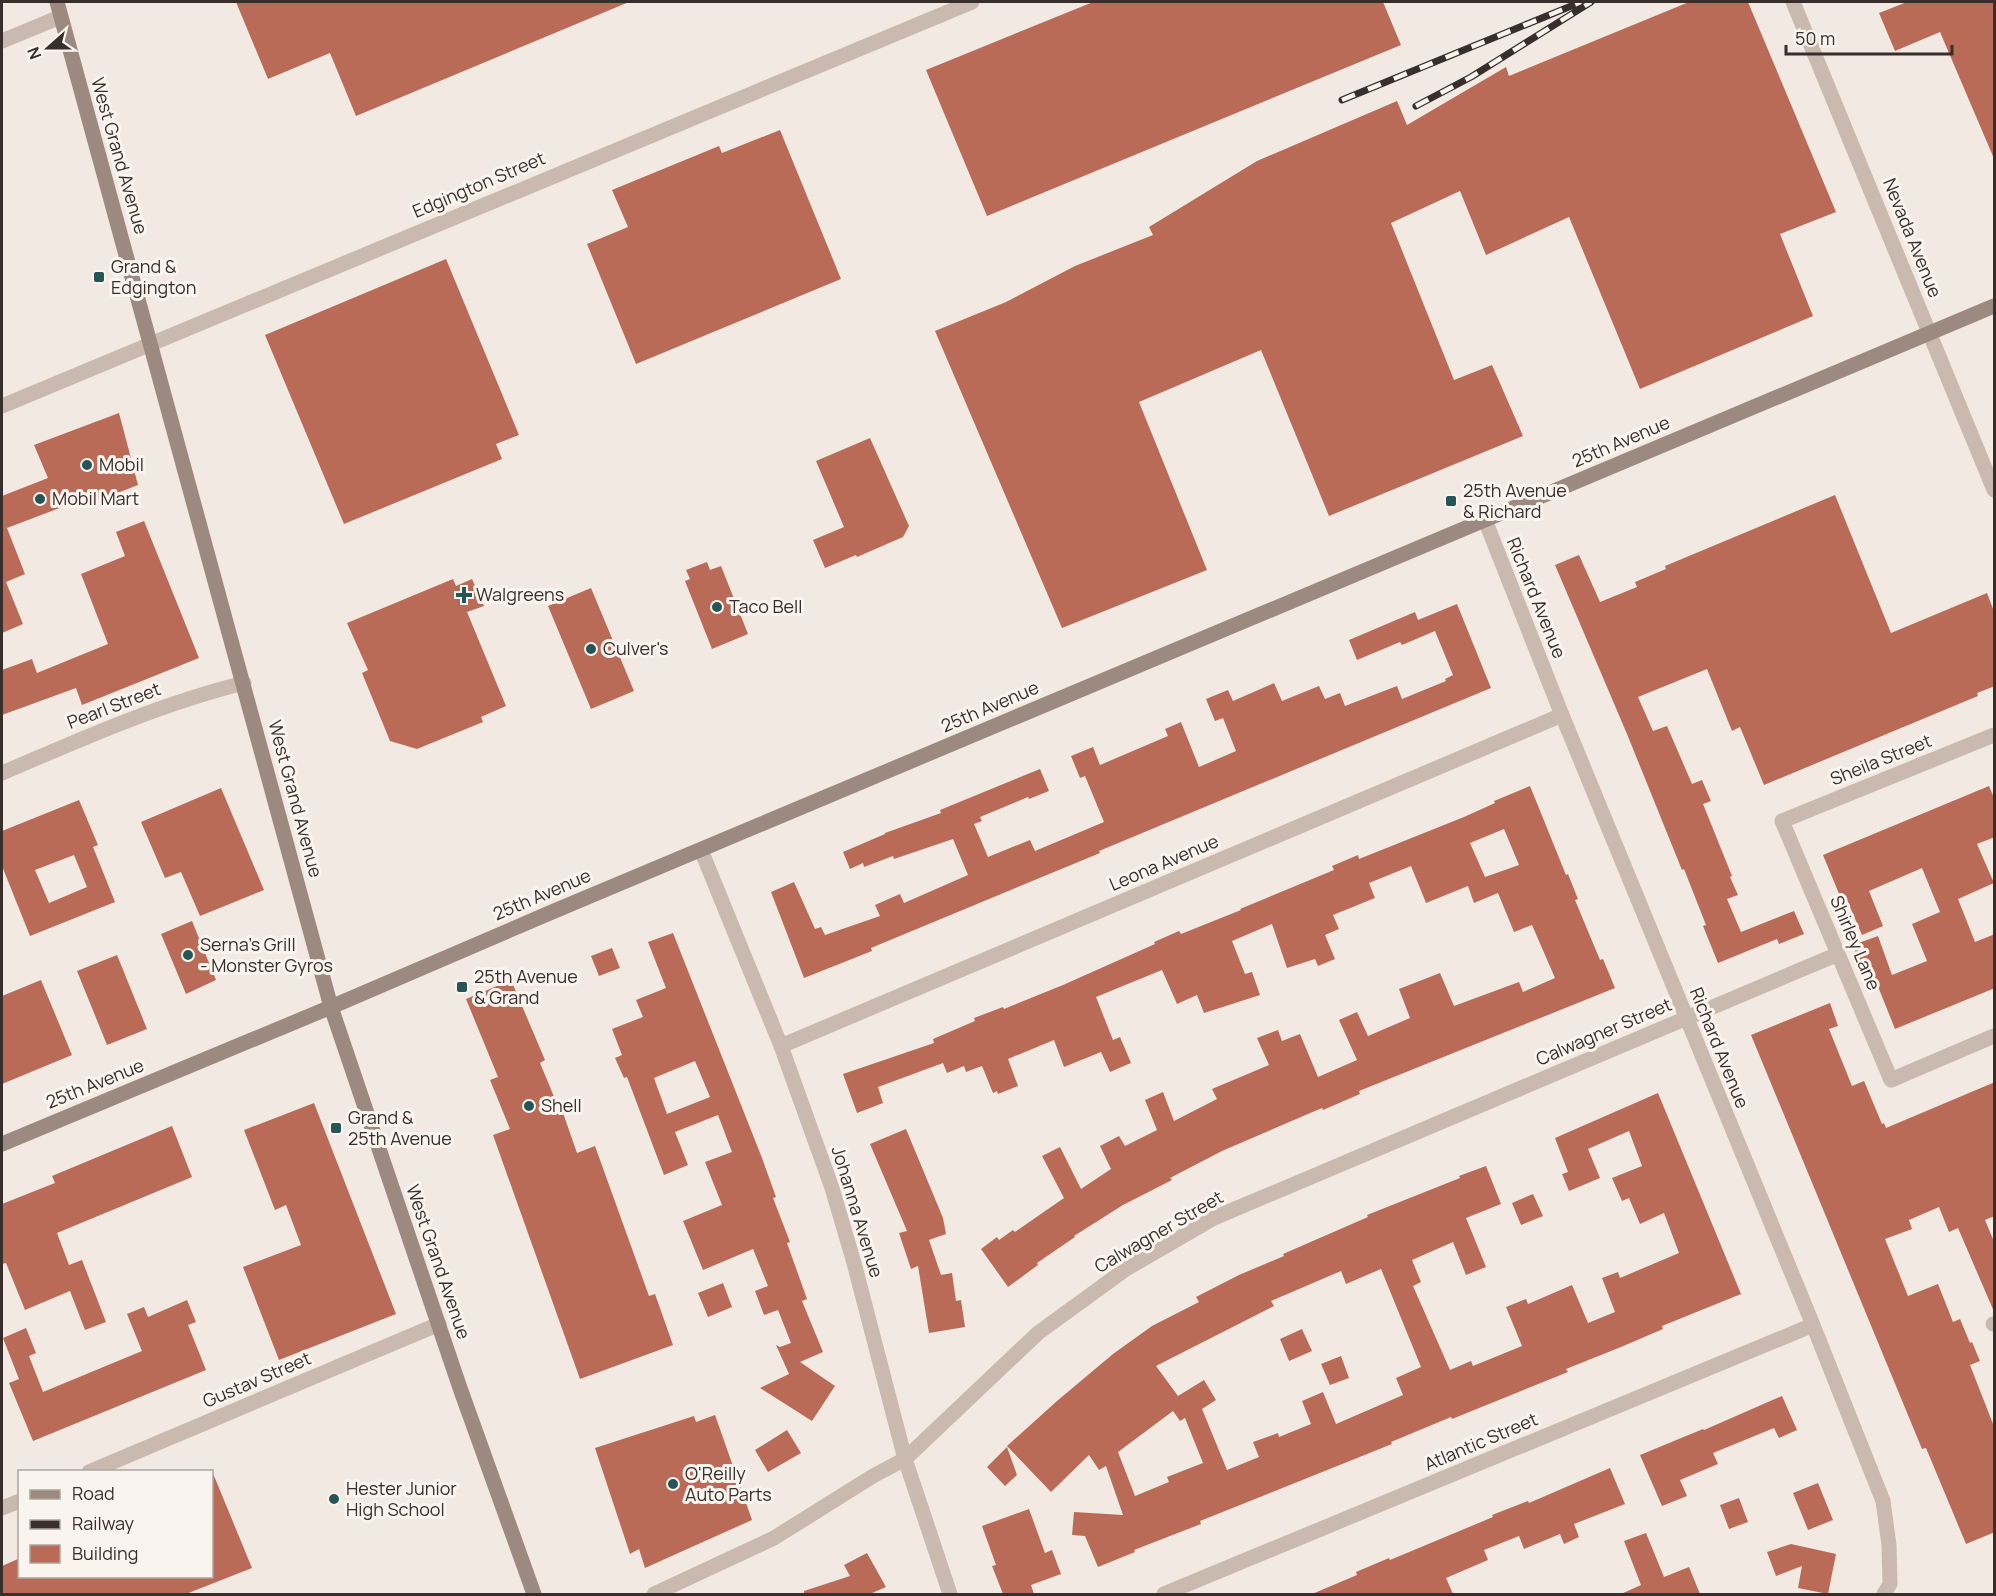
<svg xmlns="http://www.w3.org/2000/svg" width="1996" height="1596" viewBox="0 0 1996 1596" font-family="Manrope,sans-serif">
	<rect width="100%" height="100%" fill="#f1e9e2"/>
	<path fill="#ba6b57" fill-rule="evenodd" d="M 236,2 L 629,2 L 356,116 L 330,53 L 268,79 Z
		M 1093,2 L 1383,2 L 1401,45 L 987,216 L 926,70 Z
		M 1689,2 L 1748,2 L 1836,212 L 1780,234 L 1813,316 L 1640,389 L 1569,217 L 1486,255 L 1460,191 L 1391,223 L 1454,380 L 1492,365 L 1523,436 L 1329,516 L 1261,350 L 1139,402 L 1207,570 L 1062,628 L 935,331 L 1006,302 L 1075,266 L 1153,235 L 1149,227 L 1257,161 L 1397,101 L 1407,125 L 1506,67 L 1509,76 Z
		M 1907,2 L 1995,2 L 1995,161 L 1940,32 L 1895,51 L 1879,13 Z
		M 780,130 L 841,279 L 636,364 L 587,244 L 628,227 L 612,190 L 719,146 L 722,153 Z
		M 446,259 L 519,435 L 496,444 L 502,459 L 344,524 L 265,335 Z
		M 119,413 L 138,485 L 81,507 L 78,501 L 7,528 L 25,574 L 6,582 L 23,624 L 2,633 L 2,496 L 48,478 L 34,445 Z
		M 870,438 L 909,526 L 903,537 L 857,557 L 856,555 L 825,568 L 813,540 L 844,527 L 816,461 Z
		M 1835,495 L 1891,633 L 1987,593 L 1995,614 L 1995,686 L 1977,693 L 1978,696 L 1764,785 L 1740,727 L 1732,731 L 1707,669 L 1638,697 L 1653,731 L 1667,726 L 1692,784 L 1702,780 L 1711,801 L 1703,804 L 1732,876 L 1730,877 L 1738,895 L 1727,899 L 1741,932 L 1794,911 L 1804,934 L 1779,944 L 1777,939 L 1718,963 L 1703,926 L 1706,925 L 1684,869 L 1682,870 L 1627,734 L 1555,565 L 1579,555 L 1600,602 L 1637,587 L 1635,582 L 1666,569 L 1665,566 Z
		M 144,521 L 199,658 L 82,705 L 76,688 L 2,715 L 2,670 L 32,659 L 37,673 L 108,644 L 81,574 L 125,556 L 116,532 Z
		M 707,562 L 710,570 L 721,566 L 748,634 L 712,649 L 685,581 L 690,579 L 686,570 Z
		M 453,579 L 456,586 L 472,579 L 484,606 L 467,612 L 506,706 L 481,717 L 483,722 L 417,749 L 390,741 L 362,673 L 368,670 L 347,623 Z
		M 591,588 L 634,691 L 591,709 L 548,606 Z
		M 1457,604 L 1491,688 L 1099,851 L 1100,853 L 871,948 L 872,951 L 804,978 L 771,892 L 794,882 L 815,929 L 821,927 L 825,935 L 880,916 L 875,905 L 900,894 L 904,903 L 968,875 L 953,839 L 894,859 L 893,856 L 864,867 L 863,863 L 850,869 L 843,852 L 885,834 L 885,833 L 941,813 L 940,810 L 1040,769 L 1049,791 L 1029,799 L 1028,797 L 980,817 L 982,821 L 974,824 L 988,857 L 1030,840 L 1035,851 L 1104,822 L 1085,776 L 1080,778 L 1071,756 L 1093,747 L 1100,765 L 1168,736 L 1165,729 L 1181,722 L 1199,767 L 1236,751 L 1223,718 L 1215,721 L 1206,699 L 1228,690 L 1233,701 L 1274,683 L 1282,701 L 1319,686 L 1325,699 L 1340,693 L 1345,706 L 1397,686 L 1402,699 L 1446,681 L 1445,679 L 1453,675 L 1435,631 L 1402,645 L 1400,642 L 1357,660 L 1349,640 L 1415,612 L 1418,620 Z
		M 1530,786 L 1566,875 L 1568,874 L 1578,899 L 1575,900 L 1600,960 L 1603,959 L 1615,988 L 1359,1091 L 1360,1094 L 1323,1110 L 1322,1108 L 1222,1151 L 1170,1178 L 1172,1180 L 1123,1205 L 1074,1236 L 1075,1237 L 1037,1263 L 1038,1265 L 1008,1287 L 981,1249 L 997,1237 L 999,1240 L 1013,1230 L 1015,1232 L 1064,1198 L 1042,1156 L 1060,1147 L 1081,1189 L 1111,1169 L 1100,1146 L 1119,1136 L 1125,1146 L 1157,1130 L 1145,1100 L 1163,1092 L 1174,1121 L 1217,1099 L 1212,1089 L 1269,1065 L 1257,1038 L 1278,1030 L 1282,1041 L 1300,1034 L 1318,1077 L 1357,1060 L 1339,1020 L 1357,1012 L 1368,1036 L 1410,1018 L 1399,989 L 1440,973 L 1454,1006 L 1519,982 L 1523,992 L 1555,978 L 1532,925 L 1514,932 L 1498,893 L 1474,903 L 1468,886 L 1426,903 L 1411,866 L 1369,883 L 1375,898 L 1333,915 L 1339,929 L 1325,935 L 1335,959 L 1318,966 L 1315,959 L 1287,968 L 1272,924 L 1232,941 L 1245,974 L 1252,972 L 1260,995 L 1204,1013 L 1197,995 L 1177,1004 L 1162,970 L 1096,997 L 1113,1040 L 1120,1037 L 1131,1063 L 1110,1072 L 1101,1052 L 1064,1067 L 1054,1040 L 1008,1059 L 1018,1086 L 998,1094 L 997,1091 L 993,1093 L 982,1066 L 966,1072 L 964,1066 L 947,1073 L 943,1063 L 878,1087 L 883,1103 L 857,1113 L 843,1074 L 934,1043 L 933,1039 L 975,1021 L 974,1018 L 1003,1007 L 1004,1009 L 1063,985 L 1155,944 L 1154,942 L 1179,931 L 1181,934 L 1241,910 L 1240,909 L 1334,870 L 1332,866 L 1358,855 L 1359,859 L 1464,817 L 1495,803 L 1494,801 ZM 1504,829 L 1519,865 L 1485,877 L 1470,843 Z
		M 1989,786 L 1995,800 L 1995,837 L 1977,844 L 1994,883 L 1958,899 L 1975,942 L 1995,934 L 1995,988 L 1895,1029 L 1869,964 L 1861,967 L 1853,945 L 1878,936 L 1892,975 L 1927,961 L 1912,924 L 1940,912 L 1922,868 L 1869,891 L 1883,926 L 1862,935 L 1847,900 L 1842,901 L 1823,855 Z
		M 221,788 L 264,890 L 200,916 L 181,872 L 165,878 L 141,822 Z
		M 79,800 L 98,845 L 93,847 L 115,902 L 30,936 L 2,866 L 2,831 ZM 74,855 L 87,887 L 49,903 L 35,870 Z
		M 192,921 L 216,980 L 186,994 L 161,934 Z
		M 673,933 L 762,1158 L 776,1197 L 773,1198 L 790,1242 L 787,1243 L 807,1299 L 802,1301 L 823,1352 L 800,1362 L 835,1386 L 812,1421 L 760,1388 L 789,1374 L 776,1345 L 780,1347 L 791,1343 L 778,1310 L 764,1315 L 755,1291 L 768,1286 L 753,1249 L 703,1270 L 683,1221 L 722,1205 L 705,1162 L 732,1152 L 718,1115 L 675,1132 L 688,1165 L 664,1175 L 627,1077 L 624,1078 L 615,1058 L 622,1055 L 612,1029 L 643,1017 L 636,1000 L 666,988 L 648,942 ZM 695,1061 L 710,1097 L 667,1114 L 654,1078 Z
		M 612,948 L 620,968 L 599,976 L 591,956 Z
		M 117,955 L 147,1029 L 107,1045 L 77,971 Z
		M 41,980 L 72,1055 L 2,1084 L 2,996 Z
		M 511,980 L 545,1060 L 540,1063 L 560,1111 L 562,1110 L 577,1153 L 595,1146 L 649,1296 L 655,1294 L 673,1345 L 580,1379 L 493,1135 L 510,1129 L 490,1080 L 498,1077 L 466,999 Z
		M 1830,1003 L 1838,1026 L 1829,1029 L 1852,1086 L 1864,1081 L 1882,1124 L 1884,1123 L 1886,1128 L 1995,1082 L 1995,1216 L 1985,1220 L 1995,1244 L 1995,1314 L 1958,1228 L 1949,1232 L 1939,1207 L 1909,1220 L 1912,1229 L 1885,1239 L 1908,1296 L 1938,1284 L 1953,1322 L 1960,1319 L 1970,1343 L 1972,1342 L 1980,1361 L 1970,1365 L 1995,1429 L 1995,1532 L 1966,1544 L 1926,1448 L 1922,1449 L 1751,1035 Z
		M 1658,1093 L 1741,1294 L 1662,1326 L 1663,1329 L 1621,1347 L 1566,1369 L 1568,1372 L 1452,1419 L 1451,1417 L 1391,1442 L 1392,1444 L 1200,1521 L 1201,1524 L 1134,1550 L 1135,1552 L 1098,1567 L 1085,1536 L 1072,1535 L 1074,1512 L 1123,1515 L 1106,1466 L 1099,1470 L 1089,1455 L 1051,1492 L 1007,1446 L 1057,1401 L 1113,1354 L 1152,1326 L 1199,1302 L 1196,1297 L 1239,1275 L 1284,1256 L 1283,1254 L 1368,1217 L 1367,1215 L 1460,1178 L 1459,1176 L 1486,1166 L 1501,1204 L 1466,1218 L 1486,1267 L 1466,1275 L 1453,1242 L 1412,1260 L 1421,1282 L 1413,1286 L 1450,1370 L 1471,1361 L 1473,1366 L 1522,1346 L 1506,1307 L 1526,1299 L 1528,1304 L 1572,1285 L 1588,1323 L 1615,1312 L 1602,1278 L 1618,1272 L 1620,1278 L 1679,1253 L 1664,1213 L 1640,1224 L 1629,1198 L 1622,1201 L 1612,1178 L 1642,1166 L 1629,1131 L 1588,1149 L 1600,1178 L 1569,1191 L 1562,1174 L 1568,1172 L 1555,1138 ZM 1381,1269 L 1421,1367 L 1396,1378 L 1403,1395 L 1336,1424 L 1323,1392 L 1302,1401 L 1311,1424 L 1279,1437 L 1278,1433 L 1253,1442 L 1259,1457 L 1227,1470 L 1202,1409 L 1216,1400 L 1204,1380 L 1178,1396 L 1156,1366 L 1274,1306 L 1271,1301 L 1341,1271 L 1346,1284 ZM 1173,1411 L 1180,1421 L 1185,1418 L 1203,1463 L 1167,1477 L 1169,1482 L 1135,1496 L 1118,1452 Z
		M 314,1103 L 396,1314 L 279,1360 L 243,1267 L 301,1245 L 286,1205 L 275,1210 L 244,1130 Z
		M 172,1126 L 192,1177 L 57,1233 L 69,1265 L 82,1260 L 106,1322 L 85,1330 L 70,1291 L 25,1310 L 6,1263 L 2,1264 L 2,1204 L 55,1183 L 52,1176 Z
		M 906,1129 L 943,1218 L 946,1234 L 929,1240 L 941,1275 L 952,1273 L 956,1301 L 961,1300 L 965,1327 L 929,1333 L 918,1266 L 911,1269 L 899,1233 L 907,1231 L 870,1144 Z
		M 1533,1194 L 1543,1216 L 1521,1225 L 1512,1203 Z
		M 723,1283 L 732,1307 L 708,1317 L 698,1293 Z
		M 187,1300 L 196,1322 L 188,1325 L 206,1370 L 33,1441 L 9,1383 L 19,1379 L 3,1338 L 26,1328 L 36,1353 L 29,1356 L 43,1392 L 142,1351 L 127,1314 L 144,1307 L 148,1317 Z
		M 1302,1329 L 1312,1351 L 1289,1361 L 1280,1339 Z
		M 1341,1356 L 1349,1378 L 1330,1385 L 1321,1364 Z
		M 1782,1396 L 1797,1430 L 1779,1438 L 1774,1428 L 1713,1453 L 1718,1464 L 1680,1480 L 1687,1496 L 1662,1506 L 1640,1455 L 1703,1429 L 1704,1430 Z
		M 715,1415 L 752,1520 L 645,1568 L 639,1549 L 630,1554 L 595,1448 L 694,1416 L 696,1422 Z
		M 787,1430 L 801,1453 L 768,1472 L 755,1450 Z
		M 1007,1447 L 1017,1475 L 1005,1486 L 987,1467 Z
		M 1610,1468 L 1625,1504 L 1574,1524 L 1579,1537 L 1564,1544 L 1560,1534 L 1524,1549 L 1519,1536 L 1484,1550 L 1488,1560 L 1446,1578 L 1453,1594 L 1312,1594 L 1357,1575 L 1356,1572 L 1389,1558 L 1390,1560 L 1493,1517 L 1492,1515 L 1528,1501 L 1529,1503 Z
		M 212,1471 L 252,1568 L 186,1594 L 2,1594 L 2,1566 L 20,1558 L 20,1576 L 212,1576 Z
		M 1818,1483 L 1833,1520 L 1808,1530 L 1793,1493 Z
		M 1739,1498 L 1748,1522 L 1729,1529 L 1720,1505 Z
		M 1029,1509 L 1045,1553 L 1052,1550 L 1061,1574 L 1031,1585 L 1034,1594 L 1003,1594 L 992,1566 L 996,1565 L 982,1526 Z
		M 1646,1533 L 1664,1577 L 1689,1567 L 1700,1594 L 1621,1594 L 1641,1585 L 1624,1541 Z
		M 1791,1544 L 1836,1554 L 1828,1594 L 1798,1588 L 1802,1566 L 1776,1576 L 1767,1552 Z
		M 867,1553 L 886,1587 L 870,1594 L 804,1594 L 804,1591 L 850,1576 L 844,1565 Z"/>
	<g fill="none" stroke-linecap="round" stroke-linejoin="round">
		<path stroke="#c9b9ae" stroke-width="15" d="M 1793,2 L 1994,490
			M 2,41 L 60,17
			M 2,406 L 972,2
			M 1485,520 L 1562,715 L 1813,1325 L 1883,1501 L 1889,1545 L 1890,1584 L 1884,1594
			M 1994,735 L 1782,821 L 1891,1080 L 1994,1036
			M 2,773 C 81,739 160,704 244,683
			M 701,850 L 781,1046 L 832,1188 L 854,1263 L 905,1459 L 950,1594
			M 781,1046 L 1562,715
			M 1993,1324 L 1994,1324
			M 89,1472 L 439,1324
			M 2,1508 L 20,1501
			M 654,1594 L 774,1538 L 873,1476 L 905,1459 L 1038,1333 L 1126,1269 L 1214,1218 L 1838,954
			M 1164,1594 L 1813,1325"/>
		<path stroke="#9c8980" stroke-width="15" d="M 57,2 L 331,1007 L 460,1388 L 534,1594
			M 2,1144 L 331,1007 L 552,912 L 1994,306"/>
		<g stroke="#382f2c" stroke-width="7">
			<path id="rail" d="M 1342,100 L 1581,2
				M 1416,106 L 1471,77 L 1591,2"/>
		</g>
		<use href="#rail" stroke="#f9f4ee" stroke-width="4.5" stroke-dasharray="14" stroke-linecap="butt"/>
	</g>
	<g fill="#255556" stroke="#f9f4ee" stroke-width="2">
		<rect x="93" y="271" width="12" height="12" rx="3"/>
		<circle cx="87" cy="465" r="6"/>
		<circle cx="40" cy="499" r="6"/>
		<rect x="1445" y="495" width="12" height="12" rx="3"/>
		<path d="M461 586h6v6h6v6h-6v6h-6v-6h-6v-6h6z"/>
		<circle cx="717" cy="607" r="6"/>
		<circle cx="591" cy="649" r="6"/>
		<circle cx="188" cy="955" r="6"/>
		<rect x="456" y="981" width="12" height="12" rx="3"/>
		<circle cx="529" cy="1106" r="6"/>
		<rect x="330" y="1122" width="12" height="12" rx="3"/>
		<circle cx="673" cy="1484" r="6"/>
		<circle cx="334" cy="1499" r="6"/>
	</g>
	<g text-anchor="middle" stroke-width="6" stroke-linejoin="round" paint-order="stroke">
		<g font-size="18" fill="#382f2c" stroke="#f9f4ee">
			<text transform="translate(119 156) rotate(74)" y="6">West Grand Avenue</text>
			<text transform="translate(479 185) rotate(-23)" y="6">Edgington Street</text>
			<text transform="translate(1912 238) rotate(68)" y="6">Nevada Avenue</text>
			<text transform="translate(1621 442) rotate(-23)" y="6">25th Avenue</text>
			<text transform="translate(1536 598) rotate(68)" y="6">Richard Avenue</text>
			<text transform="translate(114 706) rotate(-21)" y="6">Pearl Street</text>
			<text transform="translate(990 707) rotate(-23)" y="6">25th Avenue</text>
			<text transform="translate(1881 760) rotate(-22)" y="6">Sheila Street</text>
			<text transform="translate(295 799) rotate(75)" y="6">West Grand Avenue</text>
			<text transform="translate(1164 863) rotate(-23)" y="6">Leona Avenue</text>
			<text transform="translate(542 895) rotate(-23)" y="6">25th Avenue</text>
			<text transform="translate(1855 943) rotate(67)" y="6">Shirley Lane</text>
			<text transform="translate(1604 1032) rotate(-23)" y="6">Calwagner Street</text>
			<text transform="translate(1719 1048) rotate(68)" y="6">Richard Avenue</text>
			<text transform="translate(95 1084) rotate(-22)" y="6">25th Avenue</text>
			<text transform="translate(857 1212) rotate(73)" y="6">Johanna Avenue</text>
			<text transform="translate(1159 1232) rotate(-30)" y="6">Calwagner Street</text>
			<text transform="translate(438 1262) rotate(71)" y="6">West Grand Avenue</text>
			<text transform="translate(257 1380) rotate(-23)" y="6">Gustav Street</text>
			<text transform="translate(1481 1442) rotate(-23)" y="6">Atlantic Street</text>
		</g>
		<g font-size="18" fill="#382f2c" stroke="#f9f4ee" text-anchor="start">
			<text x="111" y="273">Grand &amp;<tspan x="111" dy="21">Edgington</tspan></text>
			<text x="99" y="471">Mobil</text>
			<text x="1463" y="497">25th Avenue<tspan x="1463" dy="21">&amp; Richard</tspan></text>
			<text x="52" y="505">Mobil Mart</text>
			<text x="476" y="601">Walgreens</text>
			<text x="729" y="613">Taco Bell</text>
			<text x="603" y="655">Culver's</text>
			<text x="200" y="951">Serna's Grill<tspan x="200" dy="21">- Monster Gyros</tspan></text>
			<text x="474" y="983">25th Avenue<tspan x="474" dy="21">&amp; Grand</tspan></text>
			<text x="541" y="1112">Shell</text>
			<text x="348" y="1124">Grand &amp;<tspan x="348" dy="21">25th Avenue</tspan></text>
			<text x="685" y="1480">O'Reilly<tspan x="685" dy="21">Auto Parts</tspan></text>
			<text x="346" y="1495">Hester Junior<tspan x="346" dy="21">High School</tspan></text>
		</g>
	</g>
	<rect width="1996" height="1596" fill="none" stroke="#382f2c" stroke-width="6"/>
	<rect x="18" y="1470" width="195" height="108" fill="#f9f4ee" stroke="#aca5a0" stroke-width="1.5"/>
	<rect x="30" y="1490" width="30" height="9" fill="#9c8980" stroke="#aca5a0" stroke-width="1.5"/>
	<text x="72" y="1500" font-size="18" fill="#382f2c">Road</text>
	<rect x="30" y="1520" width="30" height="9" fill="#382f2c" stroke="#aca5a0" stroke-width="1.5"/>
	<text x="72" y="1530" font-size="18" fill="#382f2c">Railway</text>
	<rect x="30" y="1545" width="30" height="18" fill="#ba6b57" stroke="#aca5a0" stroke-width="1.5"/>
	<text x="72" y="1560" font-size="18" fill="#382f2c">Building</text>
	<g transform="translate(48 48) rotate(249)" stroke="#f9f4ee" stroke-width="4.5" paint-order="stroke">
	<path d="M0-4.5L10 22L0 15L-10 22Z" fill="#382f2c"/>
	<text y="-9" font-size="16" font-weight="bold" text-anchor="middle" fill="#382f2c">N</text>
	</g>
	<path d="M1786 45v9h166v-9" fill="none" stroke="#382f2c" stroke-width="3"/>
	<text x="1795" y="45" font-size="18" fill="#382f2c" stroke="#f9f4ee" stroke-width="4.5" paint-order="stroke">50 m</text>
</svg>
